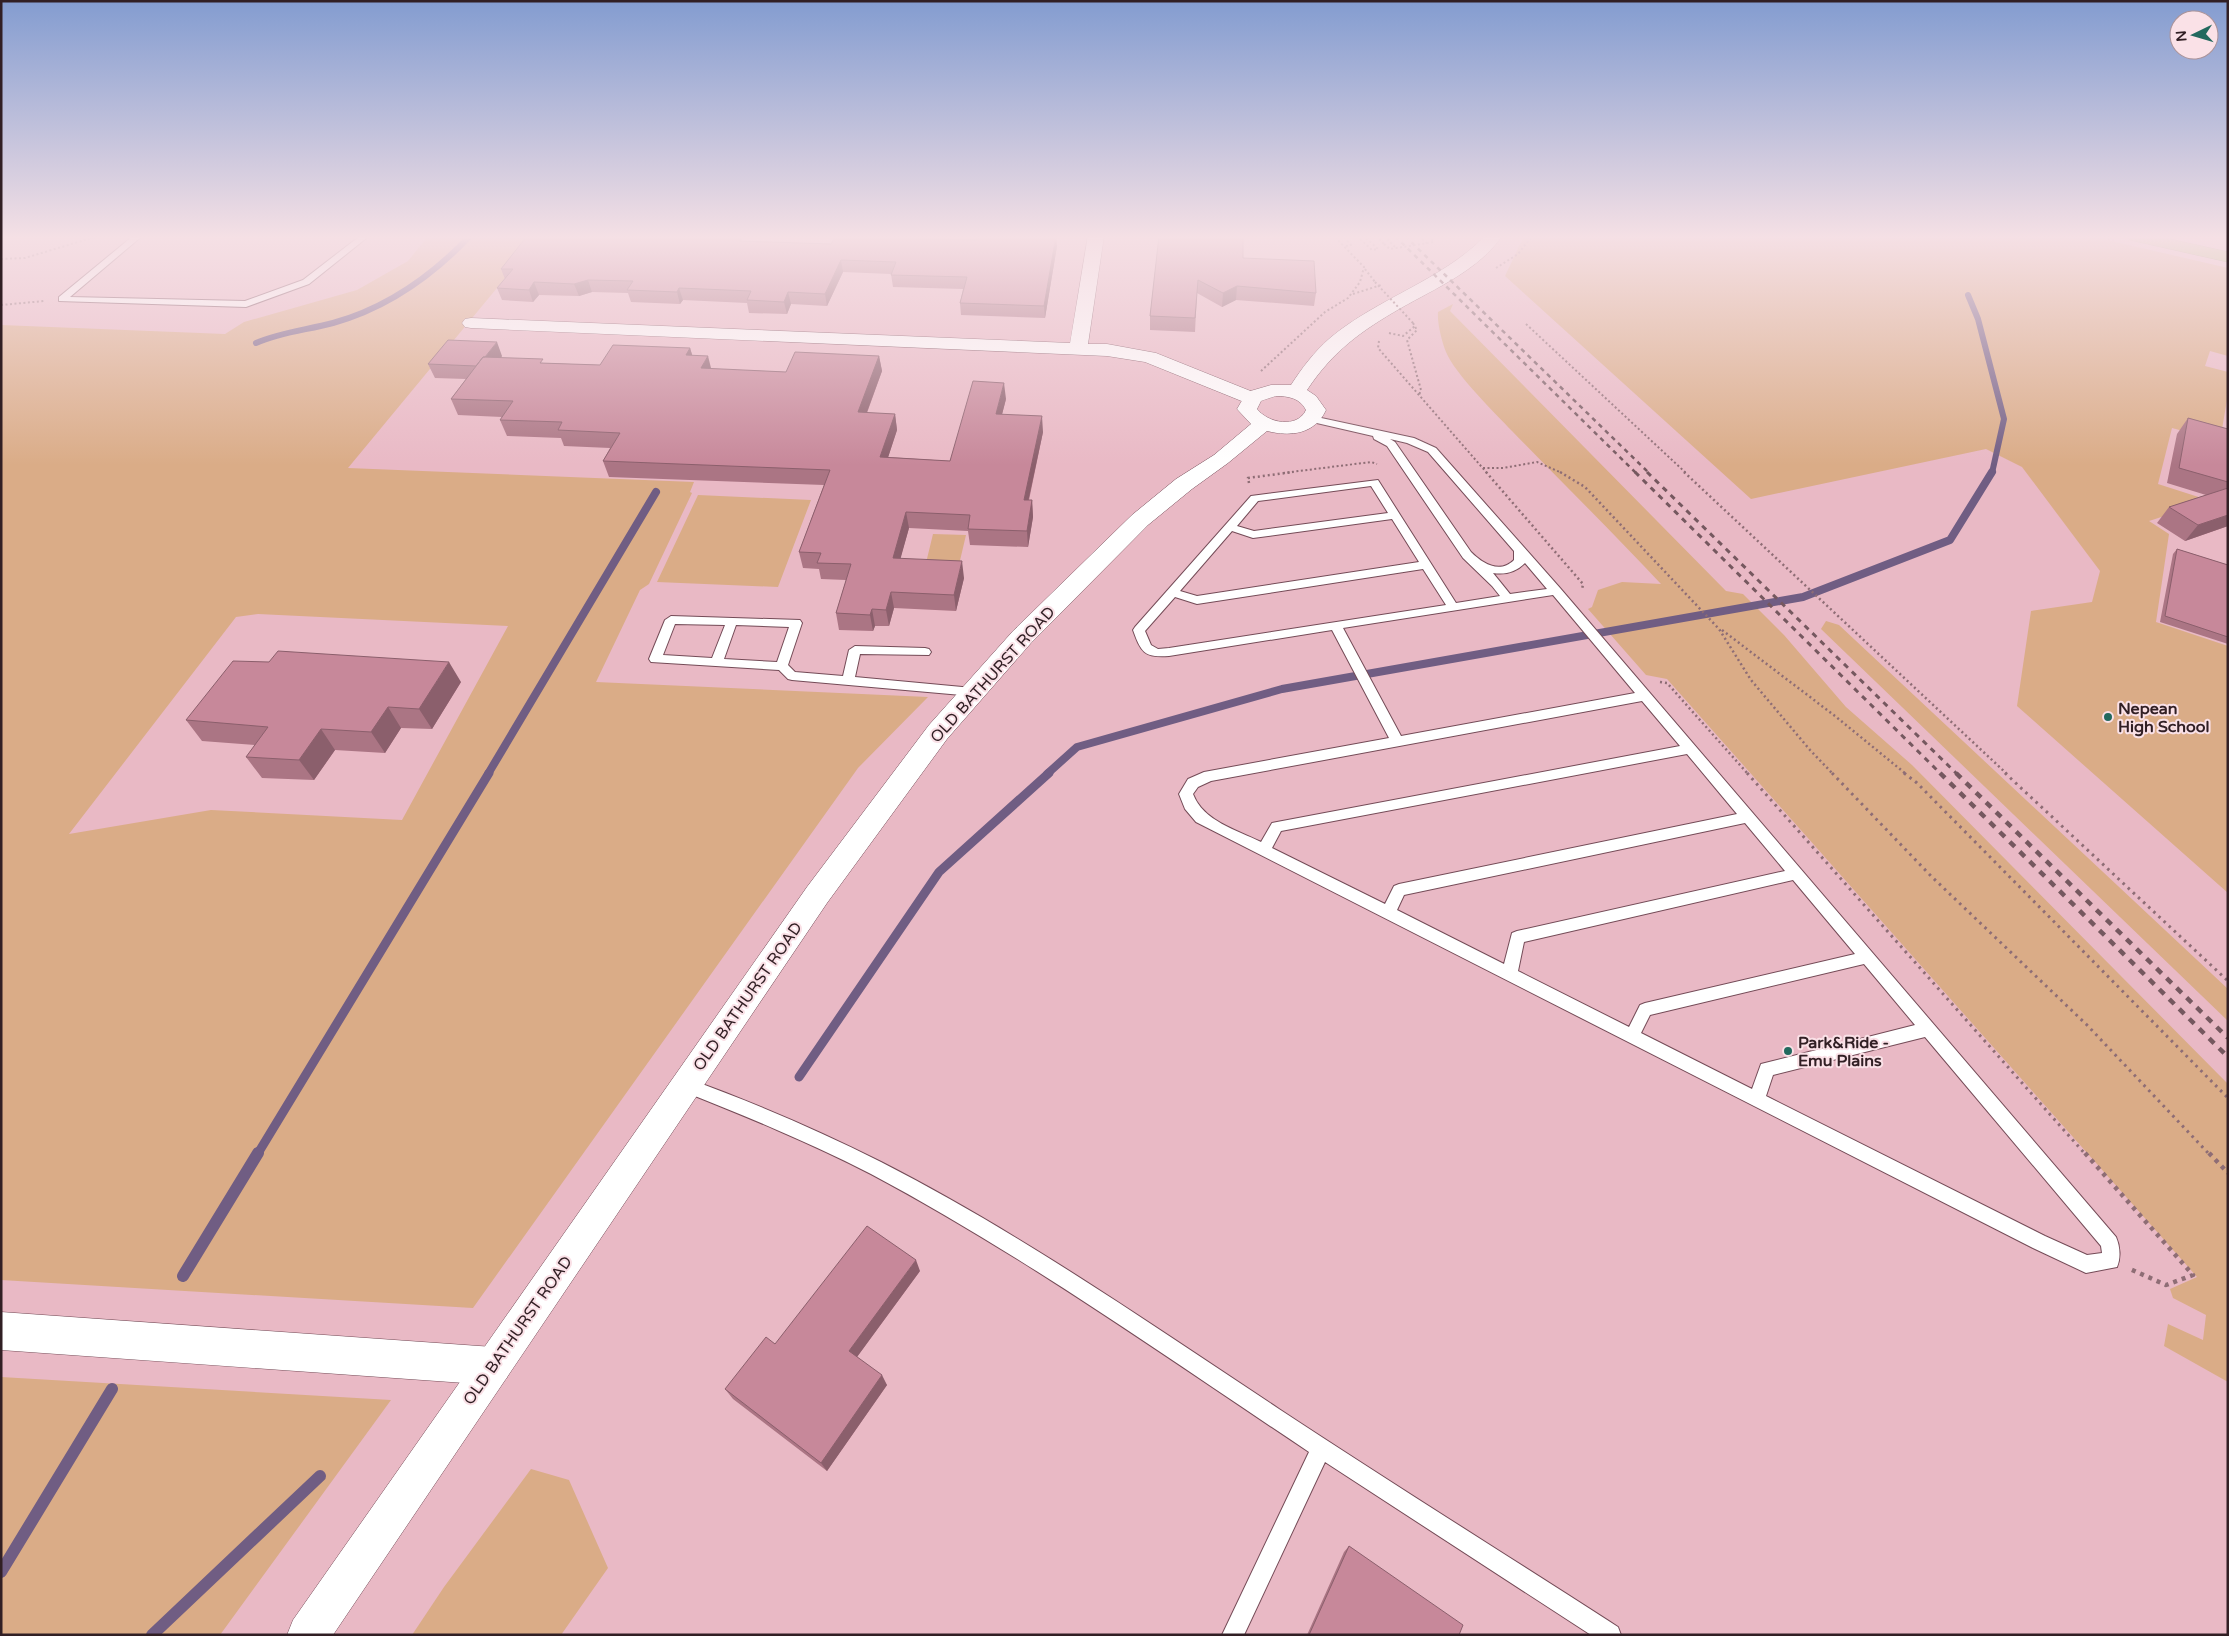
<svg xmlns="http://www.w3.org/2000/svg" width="2229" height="1636" viewBox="0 0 2229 1636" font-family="'Varela Round',sans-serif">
	<rect width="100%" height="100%" fill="#e9b9c5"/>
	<path fill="#daac87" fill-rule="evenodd" d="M 428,236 L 540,236 L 348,468 L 694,482 L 690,492 L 692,493 L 649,584 L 640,590 L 596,682 L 928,697 L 858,768 L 473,1308 L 1,1280 L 1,325 L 225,334 L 244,322 L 357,290 L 408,261 ZM 258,614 L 508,626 L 402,820 L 211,810 L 69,834 L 236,617 Z
		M 1524,236 L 2090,236 L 2228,268 L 2228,356 L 2210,351 L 2205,366 L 2228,372 L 2228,394 L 2220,441 L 2172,428 L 2158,484 L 2211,501 L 2149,521 L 2169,534 L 2156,622 L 2228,646 L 2228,893 L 2017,706 L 2031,611 L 2092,602 L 2100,571 L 2022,467 L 1986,449 L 1751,499 L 1505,276 Z
		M 1453,304 L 1450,311 L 1726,591 L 1743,594 L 1784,635 L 1846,707 L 1912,765 L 2228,1084 L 2228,1382 L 2164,1346 L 2168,1324 L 2203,1340 L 2206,1315 L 2173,1298 L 2170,1289 L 2197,1277 L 1667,679 L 1646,675 L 1588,609 L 1592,607 L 1598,590 L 1622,582 L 1661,584 C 1612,532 1562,482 1512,431 C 1495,413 1455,374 1446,352 C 1442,342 1437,323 1438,312 Z
		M 698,495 L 811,500 L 778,587 L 657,582 Z
		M 933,534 L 966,535 L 958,569 L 925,567 Z
		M 1826,621 L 1839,625 L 2228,989 L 2228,1021 L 1821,629 Z
		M 1,1377 L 391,1400 L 220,1635 L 1,1635 Z
		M 531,1469 L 569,1480 L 608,1568 L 561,1635 L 412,1635 L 444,1587 Z"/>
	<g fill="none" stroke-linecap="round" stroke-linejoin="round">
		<path stroke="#705d83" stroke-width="6" d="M 1968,295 L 1978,319 L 2004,419 L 1992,473
			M 256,343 C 281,332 307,330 333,323 C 387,308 432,276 470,236"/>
		<path stroke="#705d83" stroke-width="8" d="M 488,774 L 656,492
			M 1047,774 L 1077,747 L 1282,689 L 1803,597 L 1950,540 L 1992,472"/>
		<path stroke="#705d83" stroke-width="9" d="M 799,1077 L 939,872 L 1049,773
			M 257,1155 L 489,773"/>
		<path stroke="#705d83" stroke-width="12" d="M 183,1276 L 258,1153
			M 1,1572 L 112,1389
			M 152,1635 L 320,1476"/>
		<g stroke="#744b57" stroke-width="2">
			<path id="lane" d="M 133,236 L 142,236 L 70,297 L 245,301 L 303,280 L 360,236 L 369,236 L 309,284 L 246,307 L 59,301 L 59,297 Z
				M 1312,416 L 1414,438 L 1436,448 L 1560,588 L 2116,1237 C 2120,1246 2121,1258 2117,1267 L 2086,1273 L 2033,1248 L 1196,822 L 1185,809 L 1179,794 L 1188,779 L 1204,772 L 1389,738 L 1332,630 L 1169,656 C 1144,658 1141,652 1133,630 L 1135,627 L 1251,496 L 1378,480 L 1456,603 L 1500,596 L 1492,586 L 1463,558 L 1387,446 L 1374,439 L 1373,436 L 1308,421 L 1307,419 ZM 1390,439 L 1407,443 L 1428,452 L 1514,551 L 1514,560 C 1500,574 1483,564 1471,552 L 1395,442 ZM 1371,486 L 1388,513 L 1254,531 L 1237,526 L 1258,501 ZM 1392,519 L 1419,562 L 1197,596 L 1180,591 L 1232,531 L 1253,538 ZM 1525,563 L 1547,589 L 1510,594 L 1493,573 C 1505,575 1516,572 1525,563 ZM 1423,569 L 1446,605 L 1169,648 L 1158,649 L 1151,645 L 1145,631 L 1175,597 L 1197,604 ZM 1553,595 L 1635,693 L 1401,736 L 1343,628 ZM 1642,701 L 1680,746 L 1277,822 L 1272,823 L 1261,842 C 1237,830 1203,821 1193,794 L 1198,787 L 1211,781 ZM 1687,754 L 1737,814 L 1399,884 L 1394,886 L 1385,904 L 1272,848 L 1281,831 ZM 1745,823 L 1785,871 L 1517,931 L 1512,933 L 1504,964 L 1397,910 L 1404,895 ZM 1793,880 L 1855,954 L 1645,1003 L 1640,1005 L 1629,1027 L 1518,971 L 1524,942 ZM 1864,964 L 1915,1025 L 1761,1064 L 1752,1089 L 1641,1033 L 1650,1015 ZM 1925,1037 L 2101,1246 L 2102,1253 L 2087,1255 L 2045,1236 L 1766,1096 L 1773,1075 Z
				M 671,616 L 800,620 L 802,623 L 788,665 L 795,672 L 843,676 L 849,650 L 855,646 L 925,648 L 929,649 L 931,652 L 929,655 L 860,654 L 855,677 L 973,688 L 979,692 L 973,696 L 792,680 L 788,679 L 779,670 L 651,662 L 649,659 L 665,620 ZM 675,624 L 725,625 L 712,658 L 663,655 ZM 736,625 L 789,627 L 777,662 L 724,659 Z
				M 686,1078 C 752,1102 818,1130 881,1162 C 1020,1233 1149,1323 1279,1409 C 1391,1483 1505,1554 1618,1627 L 1621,1635 L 1591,1635 L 1325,1462 L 1244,1635 L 1222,1635 L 1309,1452 C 1165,1356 1023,1255 871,1174 C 809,1142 745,1116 680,1090 L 678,1085 L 680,1080 Z"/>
		</g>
		<g stroke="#744b57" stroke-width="1">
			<path id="street" d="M 1088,236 L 1104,236 L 1088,344 L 1107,344 L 1156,353 L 1258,394 L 1261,398 L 1258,402 L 1251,404 L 1244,402 L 1145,362 L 1107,356 L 471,328 L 465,327 L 462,323 L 465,319 L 471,318 L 1070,343 Z
				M 1,1312 L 493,1347 L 506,1353 L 512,1366 L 506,1379 L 493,1385 L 1,1350 Z"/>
		</g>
		<g stroke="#744b57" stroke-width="1">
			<path id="secondary" d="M 1485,236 L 1502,236 C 1479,270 1436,288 1401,308 C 1361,331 1333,351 1307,390 L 1316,396 L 1326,410 C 1315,434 1291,437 1267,431 L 1228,463 L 1192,489 L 1148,525 L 1031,643 L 947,739 L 827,903 L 333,1635 L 287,1635 L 293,1620 L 807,887 L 929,725 L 1013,631 L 1132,515 L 1176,479 L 1214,455 L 1251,424 L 1237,409 L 1247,392 L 1271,385 L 1291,385 C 1302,368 1314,352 1330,338 C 1378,298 1441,281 1485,236 ZM 1276,396 C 1288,396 1300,398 1306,410 C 1297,429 1268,423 1257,409 L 1261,401 Z"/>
		</g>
		<g stroke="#7c8648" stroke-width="1">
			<path id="highway" d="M 2128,236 L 2156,236 L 2228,252 L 2228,262 L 2130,240 Z"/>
		</g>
		<path stroke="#8e6d75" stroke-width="2" stroke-dasharray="2 2.5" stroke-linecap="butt" d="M 1357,236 L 1372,250 L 1378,249 L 1364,236
			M 1376,236 L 1384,244
			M 1384,236 L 1396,248
			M 1419,236 L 1428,244
			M 1427,236 L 1430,238
			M 2095,236 L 2114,240
			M 1346,246 L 1351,245 L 1343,236 L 1348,236
			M 1,259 L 25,258 L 98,236
			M 1496,268 L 1518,254 L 1532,236
			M 1365,269 L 1375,282
			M 1353,294 L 1381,285
			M 1,305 L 44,301
			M 1413,323 L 1417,330 L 1407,340 L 1421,390 L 1419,395
			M 1526,324 L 1686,473
			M 1389,333 L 1403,336 L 1415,326
			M 1379,341 L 1378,348 L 1487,473
			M 1261,371 L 1325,312 L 1348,298 L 1360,282 L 1364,267 L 1334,236
			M 1483,468 L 1503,468 L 1537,462 L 1562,473
			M 1283,473 L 1371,462 L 1377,464"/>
		<path stroke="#8e6d75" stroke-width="2.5" stroke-dasharray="2 3" stroke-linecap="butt" d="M 1486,472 L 1583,584 L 1582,590
			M 1560,472 L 1585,487 L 1719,629 L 1751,680 L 1810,750 L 1833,774
			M 1684,472 L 2007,774
			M 1249,483 L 1248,478 L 1293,472
			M 1722,630 L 1835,716 L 1906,774
			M 1660,682 L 1667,683 L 1748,774"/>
		<path stroke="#8e6d75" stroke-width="3" stroke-dasharray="2.5 4.5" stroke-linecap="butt" d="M 1747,773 L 2086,1155
			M 1832,773 L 1931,876 L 2087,1025 L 2210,1155
			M 1904,773 L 1917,783 L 2228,1098
			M 2005,773 L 2228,981"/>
		<path stroke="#8e6d75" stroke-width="4.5" stroke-dasharray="4 5" stroke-linecap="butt" d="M 2085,1153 L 2193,1275 L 2166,1285 L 2130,1269
			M 2209,1153 L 2228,1173"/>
		<use href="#lane" fill="#fff" fill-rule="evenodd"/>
		<use href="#street" fill="#fff" fill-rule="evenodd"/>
		<use href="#secondary" fill="#fff" fill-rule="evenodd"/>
		<use href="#highway" fill="#a5bd5b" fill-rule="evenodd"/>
		<path stroke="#75585f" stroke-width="2.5" stroke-dasharray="4.5 4.5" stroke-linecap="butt" d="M 1395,236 L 1636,473
			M 1405,236 L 1649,473"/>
		<path stroke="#75585f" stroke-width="3" stroke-dasharray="5.5 5.5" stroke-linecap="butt" d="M 1635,472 L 1941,774
			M 1647,472 L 1957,774"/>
		<path stroke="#75585f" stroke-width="4.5" stroke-dasharray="7 7" stroke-linecap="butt" d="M 1940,773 L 2228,1057
			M 1956,773 L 2228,1038"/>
		<path stroke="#8e6d75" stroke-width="2" stroke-dasharray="2 2.5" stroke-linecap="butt" d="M 1384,244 L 1390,249 L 1434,242 L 1430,238
			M 1375,282 L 1413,323"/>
	</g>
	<path fill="#ab7584" d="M 731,236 L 741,237 L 742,241 L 831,244 L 1057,246 L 1045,318 L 961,315 L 960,303 L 963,289 L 893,287 L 891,274 L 843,272 L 827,306 L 791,304 L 787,314 L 749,313 L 747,303 L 683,300 L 680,304 L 631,302 L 628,293 L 592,292 L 579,296 L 539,295 L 533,302 L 502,300 L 497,288 L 505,279 L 501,269 Z
		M 1159,236 L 1243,258 L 1316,293 L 1314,306 L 1236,300 L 1222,307 L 1197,293 L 1195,332 L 1150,330 L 1150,316 Z
		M 690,348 L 692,355 L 711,369 L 786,372 L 879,356 L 882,371 L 867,413 L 895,414 L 897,430 L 888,457 L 950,461 L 1006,399 L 1002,414 L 1043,432 L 1029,500 L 1032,500 L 1033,517 L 1028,547 L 970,545 L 968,531 L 909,528 L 900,559 L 964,578 L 956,611 L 894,608 L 889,626 L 875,626 L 873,631 L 839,630 L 836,613 L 846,580 L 821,579 L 819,569 L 803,568 L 799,552 L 824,485 L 609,477 L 603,461 L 610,448 L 564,446 L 561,438 L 507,436 L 500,420 L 502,417 L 458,415 L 451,399 L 466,379 L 435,378 L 428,364 L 502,356 L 501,358 L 544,363 L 600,365 Z
		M 2188,418 L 2228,429 L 2228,526 L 2185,541 L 2157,523 L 2169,507 L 2206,495 L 2167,483 L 2177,434 Z
		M 2177,549 L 2228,565 L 2228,644 L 2160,622 L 2173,554 Z
		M 461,682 L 432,729 L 401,728 L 385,753 L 335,750 L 314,780 L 262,778 L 246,757 L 255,745 L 202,741 L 186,720 Z
		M 920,1271 L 857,1357 L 887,1385 L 827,1471 L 733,1399 L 725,1389 L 775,1344 Z
		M 1349,1546 L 1459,1635 L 1307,1635 L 1344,1552 Z"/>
	<path fill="#8b5f6c" d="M 1056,236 L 1057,246 L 1045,318 L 1044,306 Z
		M 841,260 L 843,272 L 827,306 L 825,294 Z
		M 588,280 L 592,292 L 579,296 L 574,284 Z
		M 534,282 L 539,295 L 533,302 L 529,290 Z
		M 1237,286 L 1236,300 L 1222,307 L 1223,293 Z
		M 679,288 L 683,300 L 680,304 L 677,292 Z
		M 788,292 L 791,304 L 787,314 L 784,302 Z
		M 497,342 L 502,356 L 484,380 L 478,366 Z
		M 690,348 L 695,364 L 686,355 Z
		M 708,356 L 712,372 L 701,368 Z
		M 879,356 L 882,371 L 861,428 L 858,412 Z
		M 1004,383 L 1006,399 L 998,430 L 996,414 Z
		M 895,414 L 897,430 L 883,473 L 880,457 Z
		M 1042,416 L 1043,432 L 1025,516 L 1024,500 Z
		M 1032,500 L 1033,517 L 1028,547 L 1027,531 Z
		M 906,512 L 909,528 L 896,575 L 893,558 Z
		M 2228,515 L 2228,526 L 2185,541 L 2198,525 Z
		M 962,561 L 964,578 L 956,611 L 954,595 Z
		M 891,592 L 894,608 L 889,626 L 886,610 Z
		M 872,609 L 875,626 L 873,631 L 870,615 Z
		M 449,662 L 461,682 L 432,729 L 419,709 Z
		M 388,707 L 401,728 L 385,753 L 371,732 Z
		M 321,729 L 335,750 L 314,780 L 299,760 Z
		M 916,1260 L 920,1271 L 854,1361 L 849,1351 Z
		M 882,1375 L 887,1385 L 827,1471 L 821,1463 Z"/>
	<path fill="#c7889a" stroke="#8b5f6c" d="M 527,236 L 721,236 L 741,237 L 739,241 L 831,244 L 835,237 L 977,240 L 978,236 L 1056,236 L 1044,306 L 960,303 L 967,277 L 891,275 L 896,262 L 841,260 L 825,294 L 788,292 L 784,302 L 747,300 L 751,291 L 679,288 L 677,292 L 627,290 L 633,281 L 588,280 L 574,284 L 534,282 L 529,290 L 497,288 L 513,269 L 501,269 Z
		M 1159,236 L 1243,236 L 1243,258 L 1314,261 L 1316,293 L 1237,286 L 1223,293 L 1198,280 L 1195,318 L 1150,316 Z
		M 448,340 L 497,342 L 485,357 L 483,357 L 476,366 L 428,364 Z
		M 613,345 L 690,348 L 686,355 L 708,356 L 701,368 L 786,372 L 795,352 L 879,356 L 858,412 L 895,414 L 880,457 L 950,461 L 973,381 L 1004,383 L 996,414 L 1042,416 L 1024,500 L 1032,500 L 1027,531 L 968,529 L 970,515 L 906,512 L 893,558 L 962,561 L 954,595 L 891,592 L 886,610 L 872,609 L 870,615 L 836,613 L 851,564 L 817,563 L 821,553 L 799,552 L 830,470 L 603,461 L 620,433 L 558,430 L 562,422 L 500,420 L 513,401 L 451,399 L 483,357 L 543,359 L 540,363 L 600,365 Z
		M 2188,418 L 2228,429 L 2228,482 L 2179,468 Z
		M 2228,488 L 2228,515 L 2198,525 L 2169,507 Z
		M 2177,549 L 2228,565 L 2228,637 L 2165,616 Z
		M 278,651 L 449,662 L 419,709 L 388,707 L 371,732 L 321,729 L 299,760 L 246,757 L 268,727 L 186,720 L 233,661 L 269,662 Z
		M 867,1226 L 916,1260 L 849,1351 L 882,1375 L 821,1463 L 725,1389 L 766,1337 L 775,1344 Z
		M 1349,1546 L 1463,1625 L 1459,1635 L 1309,1635 Z"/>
	<linearGradient id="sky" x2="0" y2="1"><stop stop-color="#839cd0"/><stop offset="0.51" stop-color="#f5e0e5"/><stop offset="1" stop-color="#f5e0e5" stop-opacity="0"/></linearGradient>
	<rect width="2229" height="465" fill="url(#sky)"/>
	<g fill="#22695e" stroke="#fae1e7" stroke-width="2">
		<circle cx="2108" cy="717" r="5"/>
		<circle cx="1788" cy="1051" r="5"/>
	</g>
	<g text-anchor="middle" stroke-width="4" stroke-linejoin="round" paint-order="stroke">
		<g font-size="16" fill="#311f24" stroke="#fae1e7">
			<text transform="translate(992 674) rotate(-48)" y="6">OLD BATHURST ROAD</text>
			<text transform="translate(747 996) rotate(-55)" y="6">OLD BATHURST ROAD</text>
			<text transform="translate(517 1330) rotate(-55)" y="6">OLD BATHURST ROAD</text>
		</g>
		<g font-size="16" font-weight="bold" fill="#311f24" stroke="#fae1e7" text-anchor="start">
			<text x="2118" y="714">Nepean<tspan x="2118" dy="18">High School</tspan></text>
			<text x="1798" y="1048">Park&amp;Ride -<tspan x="1798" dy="18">Emu Plains</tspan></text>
		</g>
	</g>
	<rect width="2229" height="1636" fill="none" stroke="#311f24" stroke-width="5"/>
	<g transform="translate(2194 35) rotate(265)"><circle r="24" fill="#fae1e7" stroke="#aa9399"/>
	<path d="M0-4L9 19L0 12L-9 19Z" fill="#22695e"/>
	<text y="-8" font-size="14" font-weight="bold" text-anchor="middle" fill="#311f24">N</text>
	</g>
</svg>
